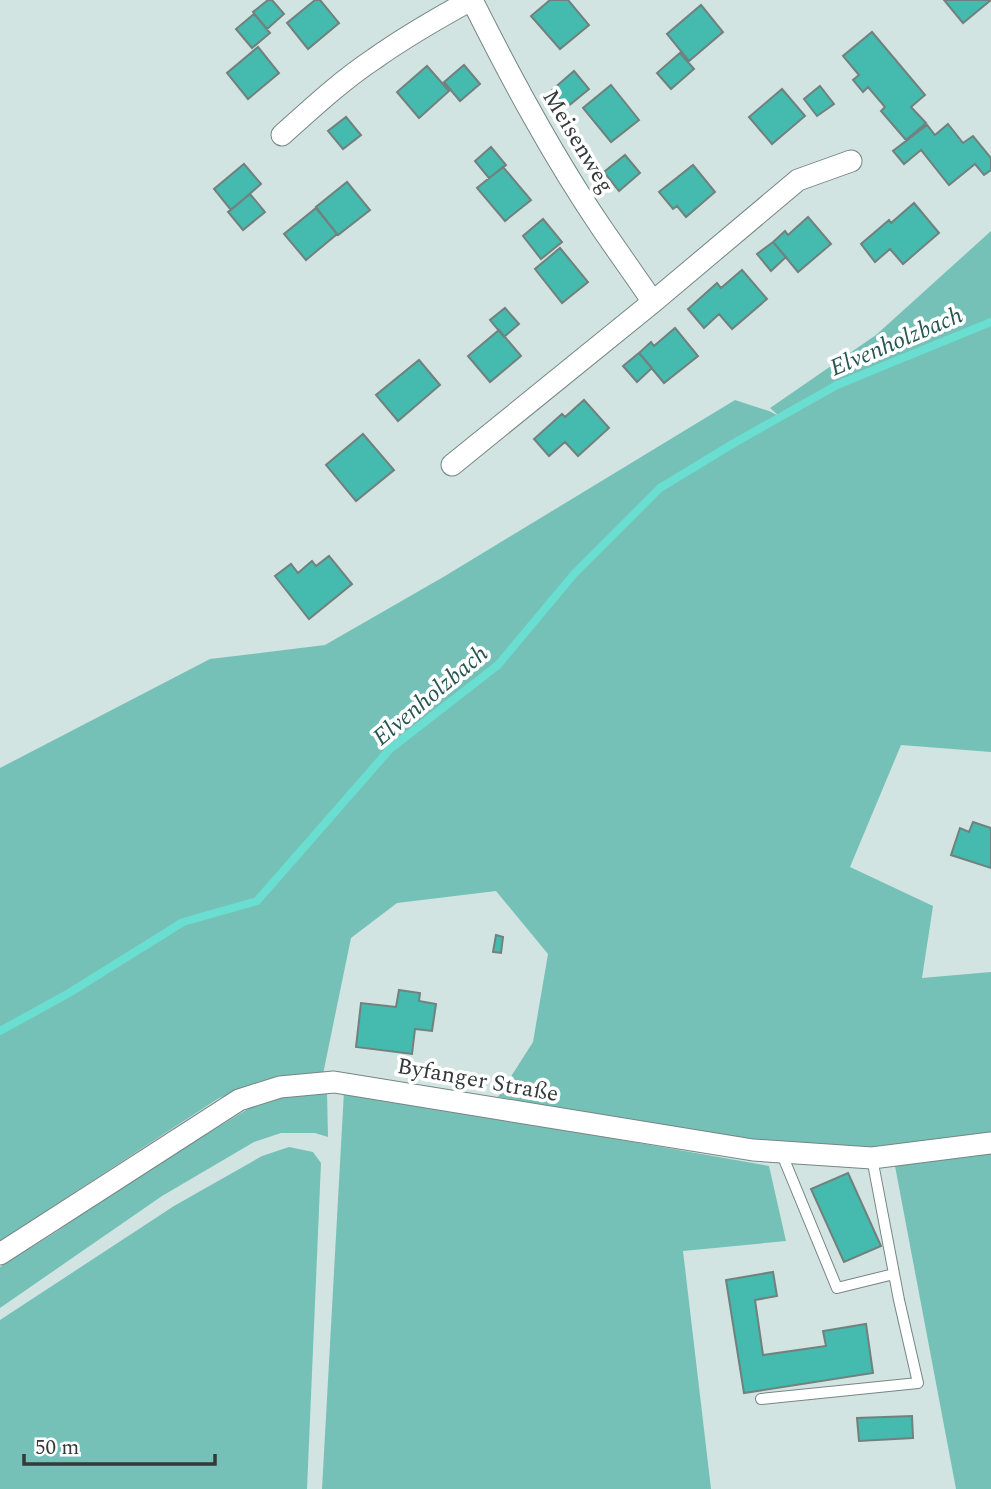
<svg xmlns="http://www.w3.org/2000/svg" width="991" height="1489" viewBox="0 0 991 1489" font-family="Spectral,serif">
	<rect width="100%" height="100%" fill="#d1e4e1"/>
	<path fill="#75c1b7" d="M 991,231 L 991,752 L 901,745 L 850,867 L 933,906 L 922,978 L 991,972 L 991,1137 L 888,1147 L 792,1148 L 498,1097 L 533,1042 L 548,954 L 496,891 L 397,903 L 351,938 L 323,1074 L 268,1079 L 219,1098 L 0,1241 L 0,768 L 210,659 L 325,645 L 445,576 L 735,400 L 769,411 L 779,416 L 770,408 L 876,335 Z
		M 344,1091 L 769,1166 L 786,1241 L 683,1251 L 711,1489 L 322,1489 Z
		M 327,1092 L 328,1137 L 315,1133 L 281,1133 L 254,1142 L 162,1196 L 0,1308 L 0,1267 L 56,1232 L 133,1179 L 251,1107 L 288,1096 Z
		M 289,1147 L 313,1152 L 321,1163 L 307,1489 L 0,1489 L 0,1320 L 174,1206 L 262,1156 Z
		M 991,1151 L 991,1489 L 956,1489 L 895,1166 Z"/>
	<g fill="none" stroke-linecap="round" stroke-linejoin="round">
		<path stroke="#6aded0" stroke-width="8" d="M 0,1031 L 69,993 L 183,922 L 257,901 L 390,749 L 498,665 L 574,574 L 660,488 L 734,443 L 837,385 L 991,322"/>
	</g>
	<path fill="#44bbae" stroke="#70817e" stroke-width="2" d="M 268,0 L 272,0 L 284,14 L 267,29 L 253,12 Z
		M 315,0 L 320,0 L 339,23 L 308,49 L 287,23 Z
		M 550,0 L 568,0 L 589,25 L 560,49 L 531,16 Z
		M 944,0 L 991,0 L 963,23 Z
		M 701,5 L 723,32 L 689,61 L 667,34 Z
		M 254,14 L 270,33 L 252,48 L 236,29 Z
		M 872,32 L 925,95 L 911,107 L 926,123 L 906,140 L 881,111 L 885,107 L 868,87 L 863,92 L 853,80 L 859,75 L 843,56 Z
		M 258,47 L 279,73 L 248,99 L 227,73 Z
		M 680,53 L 694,69 L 671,89 L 657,73 Z
		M 464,65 L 480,84 L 460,101 L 444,82 Z
		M 427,66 L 449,91 L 419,118 L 397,92 Z
		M 574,71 L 589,89 L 567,107 L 552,90 Z
		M 611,85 L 639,120 L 611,142 L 583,108 Z
		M 820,86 L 834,104 L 817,116 L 804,99 Z
		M 782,89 L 805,116 L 772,144 L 749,117 Z
		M 346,117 L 361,135 L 343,149 L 328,131 Z
		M 948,124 L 963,143 L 973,136 L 991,158 L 991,170 L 984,175 L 975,164 L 949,185 L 921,150 L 904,164 L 893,151 L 927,125 L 935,135 Z
		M 491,147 L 506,165 L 489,178 L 475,161 Z
		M 625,155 L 640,173 L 619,191 L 604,172 Z
		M 244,164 L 261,184 L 231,210 L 214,189 Z
		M 693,165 L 715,192 L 686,217 L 677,206 L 673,209 L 659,192 Z
		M 503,167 L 531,200 L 505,221 L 477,188 Z
		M 347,182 L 370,210 L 338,235 L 316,207 Z
		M 250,194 L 265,212 L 243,230 L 228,212 Z
		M 914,203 L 939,233 L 903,264 L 890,249 L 875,262 L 861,244 L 889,220 L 891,223 Z
		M 316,208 L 337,234 L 306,260 L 284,234 Z
		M 808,217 L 831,244 L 798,272 L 773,242 L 785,231 L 788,235 Z
		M 543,219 L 562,242 L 541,259 L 523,236 Z
		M 773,242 L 786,257 L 771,271 L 757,254 Z
		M 560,248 L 588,282 L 562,303 L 535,269 Z
		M 742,270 L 767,299 L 732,329 L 719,314 L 704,328 L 688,309 L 717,283 L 721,288 Z
		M 505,308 L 519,324 L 504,337 L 490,320 Z
		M 675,328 L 698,356 L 664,383 L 639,353 L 651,342 L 654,346 Z
		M 499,330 L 521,356 L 490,382 L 468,356 Z
		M 639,353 L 652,368 L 637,382 L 623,366 Z
		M 419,360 L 440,385 L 398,421 L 376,395 Z
		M 584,400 L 609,428 L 578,456 L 565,442 L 549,456 L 534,439 L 562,414 L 565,417 Z
		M 363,434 L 394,470 L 356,501 L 326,465 Z
		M 329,556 L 352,584 L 309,619 L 275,576 L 291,564 L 298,573 L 312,561 L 316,566 Z
		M 973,822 L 991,828 L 991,868 L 951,855 L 960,828 L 969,832 Z
		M 496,935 L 503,937 L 501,953 L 493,952 Z
		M 399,990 L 420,993 L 419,1001 L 436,1004 L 432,1031 L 415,1029 L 412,1054 L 356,1047 L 361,1003 L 396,1007 Z
		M 848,1173 L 881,1246 L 844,1262 L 811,1189 Z
		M 773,1272 L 777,1296 L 755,1300 L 763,1355 L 826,1346 L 823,1331 L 866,1324 L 873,1373 L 744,1393 L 726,1280 Z
		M 912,1416 L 913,1438 L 859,1441 L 857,1418 Z"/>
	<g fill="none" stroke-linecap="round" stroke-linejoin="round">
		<g stroke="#758684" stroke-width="12">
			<path id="lane" d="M 781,1152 L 837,1288 L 894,1274
				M 761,1399 L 918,1383 L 899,1300 L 872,1158"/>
		</g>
		<g stroke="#758684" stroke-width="23">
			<path id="street" d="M 472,0 C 511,78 552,155 601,227 C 618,252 636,277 653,302
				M 282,135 C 312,108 341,81 374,59 C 405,37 438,18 471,0
				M 452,465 L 653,302 L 798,180 L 851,161
				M 0,1254 L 239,1100 L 280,1087 L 334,1082 L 753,1150 L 872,1158 L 991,1143"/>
		</g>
		<use href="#lane" stroke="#fff" stroke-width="10"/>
		<use href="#street" stroke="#fff" stroke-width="21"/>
	</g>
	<g text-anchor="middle" stroke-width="7" stroke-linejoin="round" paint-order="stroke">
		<g font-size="23" fill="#333a39" stroke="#fff">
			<text transform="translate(579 141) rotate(59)" y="8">Meisenweg</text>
			<text transform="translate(478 1079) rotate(10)" y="8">Byfanger Straße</text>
		</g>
		<g font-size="24" font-style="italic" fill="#255751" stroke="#fff">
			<text transform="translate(896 341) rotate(-23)" y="8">Elvenholzbach</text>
			<text transform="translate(430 695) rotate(-40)" y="8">Elvenholzbach</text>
		</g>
	</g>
	<path d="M24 1454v10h191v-10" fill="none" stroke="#333a39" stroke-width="3.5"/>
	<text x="35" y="1454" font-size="21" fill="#333a39" stroke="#ffffff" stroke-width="5" paint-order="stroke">50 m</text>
</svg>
